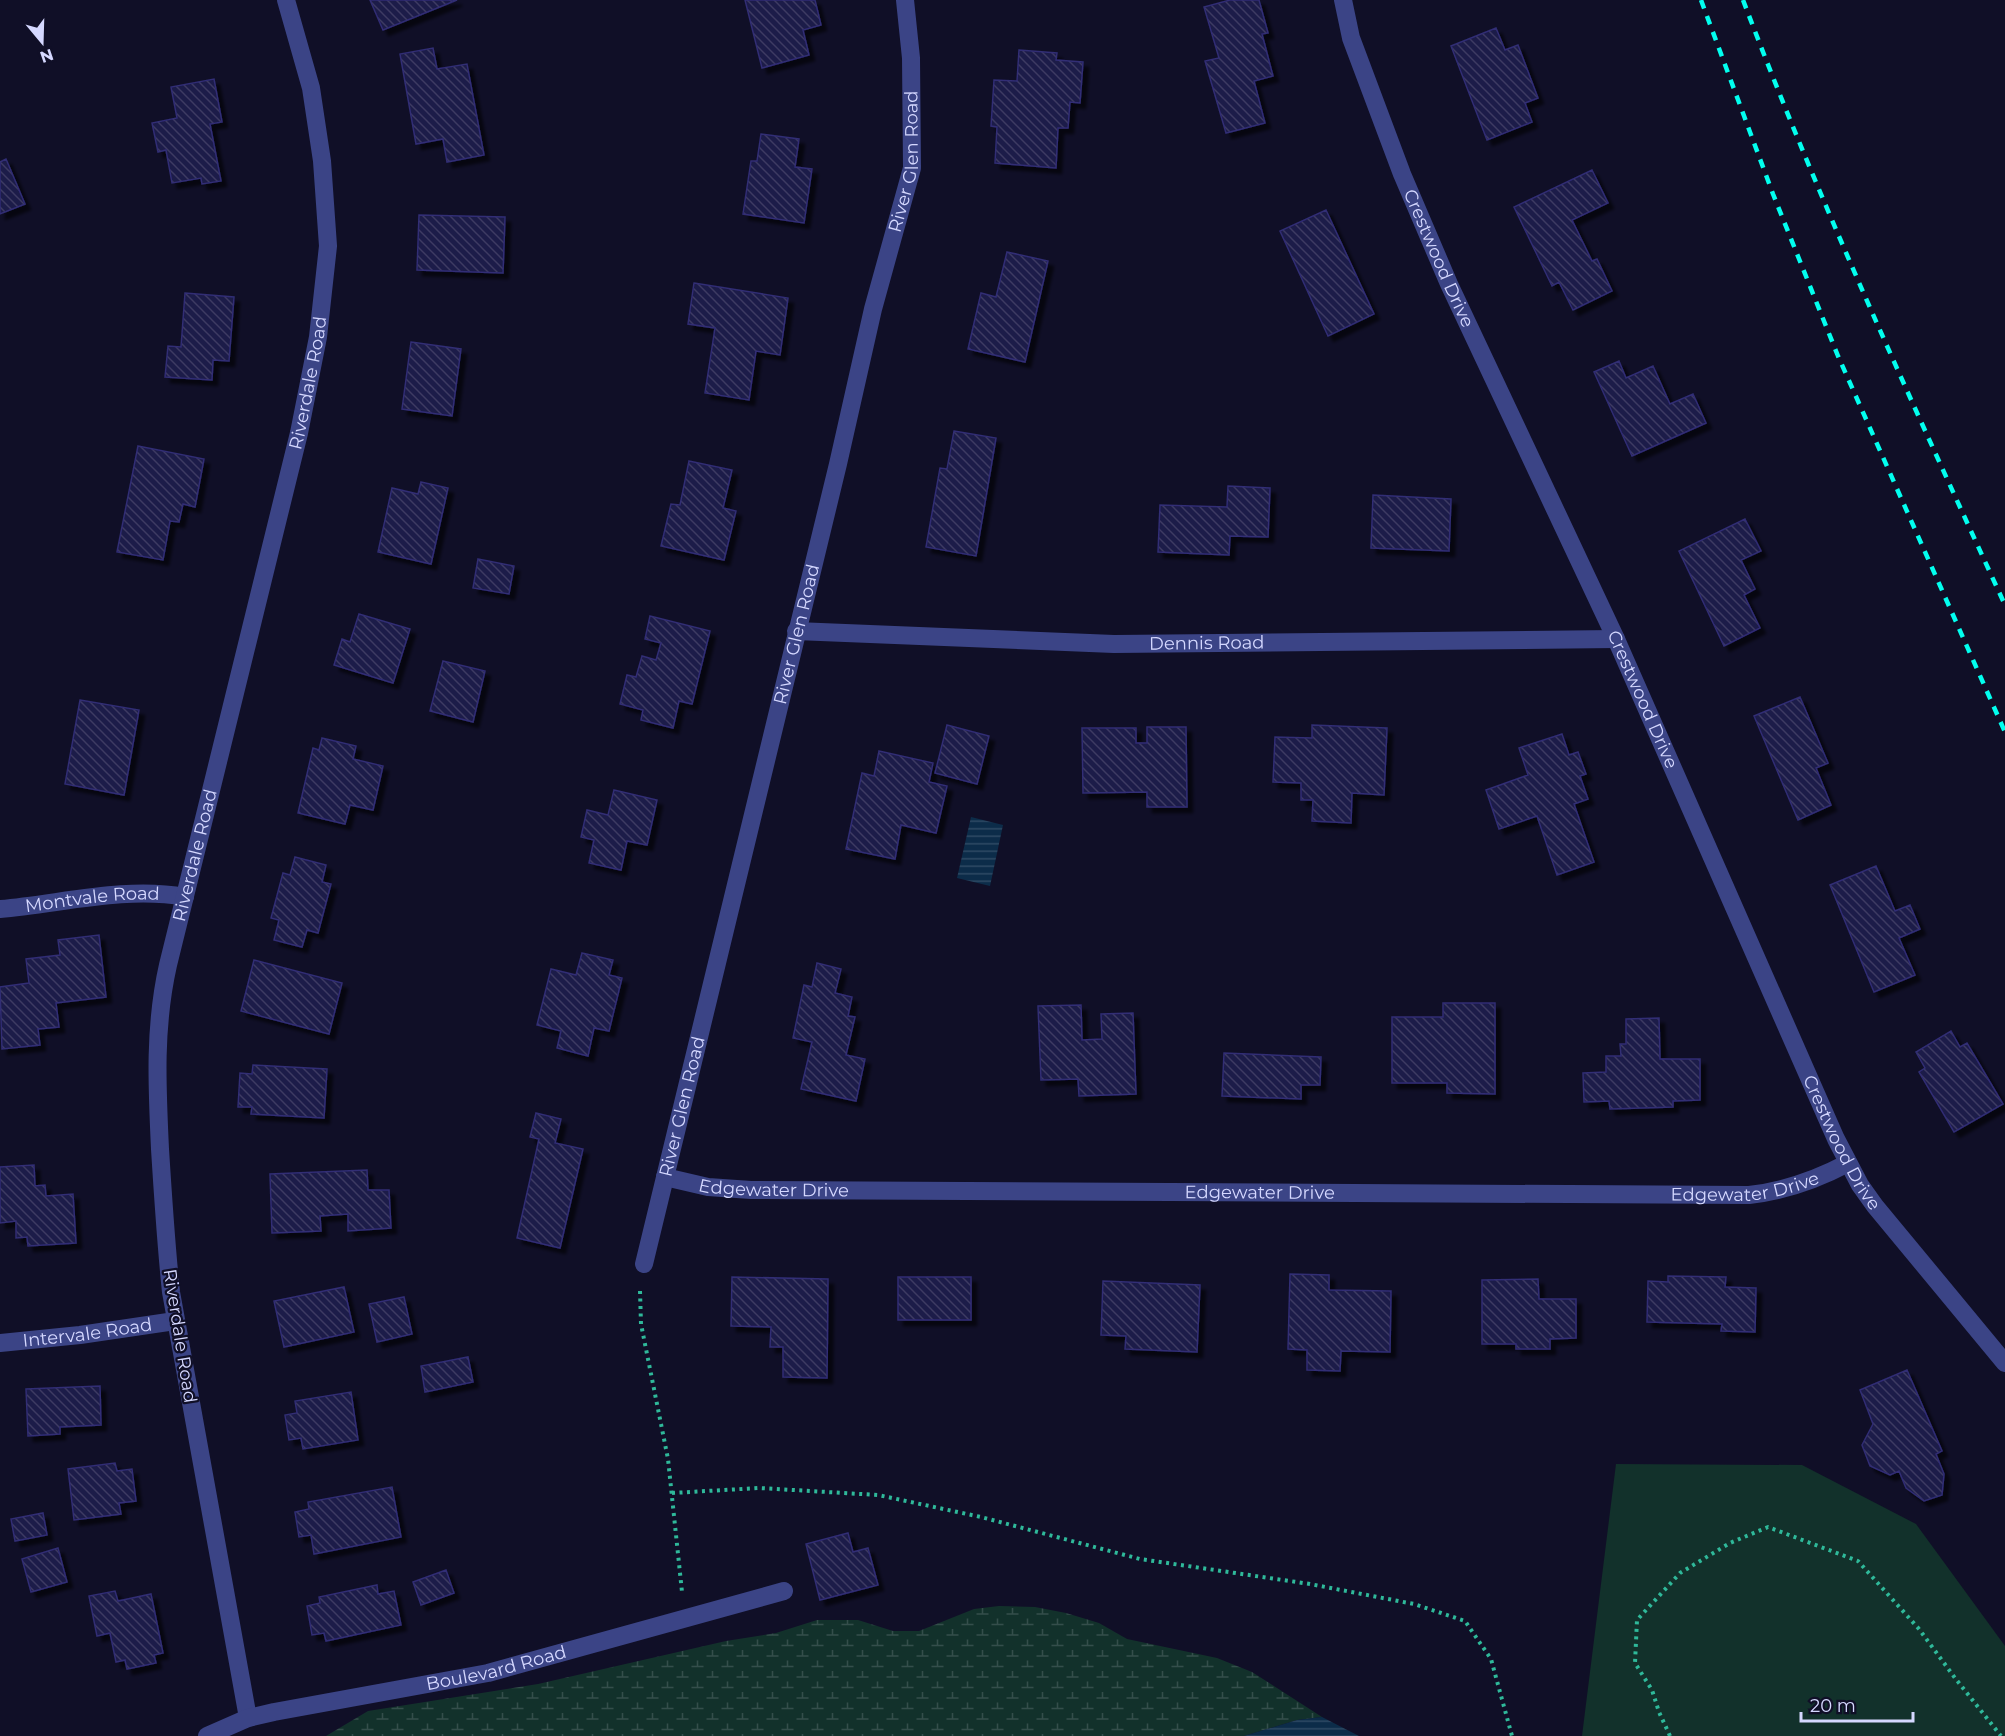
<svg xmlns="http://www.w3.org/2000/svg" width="2005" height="1736" viewBox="0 0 2005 1736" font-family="Montserrat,sans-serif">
	<defs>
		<pattern id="wetland-marsh" width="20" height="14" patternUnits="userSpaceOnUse" patternTransform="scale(1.5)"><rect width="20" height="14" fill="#12312b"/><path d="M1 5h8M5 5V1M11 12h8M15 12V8" fill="none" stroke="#344e4b"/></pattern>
		<pattern id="water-rules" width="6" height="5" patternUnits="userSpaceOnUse" patternTransform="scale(1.5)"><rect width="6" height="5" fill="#0c2c49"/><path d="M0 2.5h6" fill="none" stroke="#2e4a64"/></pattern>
		<pattern id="building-back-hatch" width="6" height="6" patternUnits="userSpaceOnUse" patternTransform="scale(1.5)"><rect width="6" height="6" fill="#1d1b48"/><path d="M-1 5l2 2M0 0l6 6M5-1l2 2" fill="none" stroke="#3d3b63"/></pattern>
		<filter id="shadow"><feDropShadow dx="5.5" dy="5.5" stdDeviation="1.5" flood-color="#0009"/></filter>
	</defs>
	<rect width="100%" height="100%" fill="#100f27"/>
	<path fill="#12312b" d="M 1616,1464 L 1802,1465 L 1916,1524 L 2005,1646 L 2005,1736 L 1582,1736 Z"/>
	<path fill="url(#wetland-marsh)" d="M 999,1606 L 1035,1607 L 1066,1613 L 1099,1623 L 1127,1639 L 1217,1658 L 1252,1672 L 1322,1717 L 1297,1720 L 1244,1736 L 326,1736 L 368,1711 L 538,1684 L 726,1641 L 776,1633 L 817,1620 L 858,1620 L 893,1631 L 919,1631 L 974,1609 Z"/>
	<path fill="url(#water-rules)" d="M 971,817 L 1003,825 L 990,886 L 957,878 Z
		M 1322,1717 L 1359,1736 L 1244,1736 L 1297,1720 Z"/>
	<path fill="url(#building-back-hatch)" stroke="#302d74" stroke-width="1.5" filter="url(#shadow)" d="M 370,0 L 457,0 L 383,30 Z
		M 745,0 L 815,0 L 821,25 L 803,30 L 809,55 L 762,68 Z
		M 1230,0 L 1259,0 L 1268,33 L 1262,34 L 1273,76 L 1254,81 L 1265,123 L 1226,133 L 1205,61 L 1219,58 L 1204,7 Z
		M 1496,28 L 1505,50 L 1518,45 L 1538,98 L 1525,103 L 1532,122 L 1487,140 L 1451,46 Z
		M 433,48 L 437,69 L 467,64 L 484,155 L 447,162 L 443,139 L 416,144 L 400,54 Z
		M 1019,50 L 1057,53 L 1056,60 L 1083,62 L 1080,103 L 1070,102 L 1068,128 L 1058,128 L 1056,168 L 995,163 L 997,127 L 991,126 L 994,80 L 1017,81 Z
		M 214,79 L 222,122 L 210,124 L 221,181 L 202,184 L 201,178 L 172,183 L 166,150 L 158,152 L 152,123 L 177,118 L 171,87 Z
		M 761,134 L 799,139 L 795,167 L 812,169 L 804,223 L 743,214 L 751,161 L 757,161 Z
		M 6,159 L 25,204 L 0,214 L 0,162 Z
		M 1592,170 L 1608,203 L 1572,220 L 1592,261 L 1597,259 L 1612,291 L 1573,310 L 1559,282 L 1552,286 L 1514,207 Z
		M 1326,210 L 1374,314 L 1328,336 L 1280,231 Z
		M 419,215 L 505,217 L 503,273 L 417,270 Z
		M 1007,252 L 1048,261 L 1025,362 L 968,349 L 981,293 L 996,297 Z
		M 694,283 L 788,298 L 780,355 L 756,351 L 749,400 L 705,393 L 715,328 L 688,324 Z
		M 185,293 L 234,297 L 229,361 L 213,360 L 212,380 L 165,377 L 168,346 L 181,347 Z
		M 411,342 L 461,349 L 452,416 L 402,409 Z
		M 1619,361 L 1626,378 L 1653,366 L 1670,404 L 1693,394 L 1706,423 L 1632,456 L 1594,372 Z
		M 954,431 L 996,438 L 976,556 L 926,547 L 940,468 L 947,469 Z
		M 138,446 L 204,459 L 195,507 L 183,504 L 179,522 L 170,521 L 163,560 L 117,552 Z
		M 689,461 L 732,470 L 723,508 L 736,511 L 724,560 L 661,546 L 671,504 L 680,505 Z
		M 421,482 L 448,488 L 431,564 L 378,552 L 392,488 L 418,494 Z
		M 1228,486 L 1270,488 L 1268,537 L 1230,536 L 1229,555 L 1158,552 L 1160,505 L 1227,507 Z
		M 1373,495 L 1451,499 L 1449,551 L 1371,548 Z
		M 1745,519 L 1761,551 L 1741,560 L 1755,589 L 1744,595 L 1760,628 L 1724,646 L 1679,551 Z
		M 478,559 L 514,566 L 509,594 L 473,588 Z
		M 359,614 L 410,629 L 393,683 L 334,665 L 342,639 L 350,642 Z
		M 650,616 L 710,631 L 692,704 L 679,701 L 673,728 L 641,720 L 643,710 L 620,704 L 627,675 L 636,677 L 642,656 L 656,660 L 661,643 L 645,639 Z
		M 443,661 L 485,671 L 473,722 L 430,711 Z
		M 1800,697 L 1828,763 L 1816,768 L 1831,805 L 1798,820 L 1754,716 Z
		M 80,700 L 139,710 L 124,795 L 65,784 Z
		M 947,725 L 989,736 L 977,784 L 935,773 Z
		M 1312,725 L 1387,728 L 1384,795 L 1352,793 L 1351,823 L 1312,821 L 1313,800 L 1301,800 L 1301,783 L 1273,782 L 1275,737 L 1312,738 Z
		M 1147,727 L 1186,727 L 1187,807 L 1147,807 L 1147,792 L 1083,793 L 1082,728 L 1136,728 L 1136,743 L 1147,743 Z
		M 1562,734 L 1569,755 L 1578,752 L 1586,774 L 1580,776 L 1588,799 L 1574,804 L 1594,862 L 1557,875 L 1537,816 L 1499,829 L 1486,790 L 1528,775 L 1519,748 Z
		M 322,738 L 356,746 L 353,759 L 383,766 L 373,810 L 350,805 L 345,824 L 298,813 L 313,748 L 319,750 Z
		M 879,751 L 933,763 L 929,782 L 947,786 L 936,833 L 901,825 L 895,859 L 846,849 L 862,773 L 874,776 Z
		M 614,790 L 657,800 L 647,845 L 627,841 L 621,870 L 589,863 L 594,840 L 581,837 L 587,810 L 608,815 Z
		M 295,857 L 326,865 L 322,882 L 331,884 L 318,933 L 307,930 L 302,947 L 274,940 L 279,920 L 271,918 L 283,873 L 290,875 Z
		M 1876,866 L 1895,911 L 1910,905 L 1920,929 L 1899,938 L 1915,975 L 1874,992 L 1830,885 Z
		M 99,935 L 106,997 L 56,1003 L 59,1027 L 38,1029 L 40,1045 L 2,1049 L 0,987 L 29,983 L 26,959 L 60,955 L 58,940 Z
		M 582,953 L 613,960 L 609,975 L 622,978 L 609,1031 L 594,1028 L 588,1056 L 557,1048 L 561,1031 L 537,1025 L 551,969 L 576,975 Z
		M 254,960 L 342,983 L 329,1034 L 241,1011 Z
		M 817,963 L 841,969 L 835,993 L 852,997 L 848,1016 L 855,1017 L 846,1055 L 865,1059 L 856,1101 L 801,1089 L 812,1042 L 793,1038 L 804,985 L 812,987 Z
		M 1443,1003 L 1495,1003 L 1495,1094 L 1447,1093 L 1447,1083 L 1392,1083 L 1392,1017 L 1443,1017 Z
		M 1081,1005 L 1082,1040 L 1102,1039 L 1101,1014 L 1133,1013 L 1136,1094 L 1079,1096 L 1078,1079 L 1041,1080 L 1038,1006 Z
		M 1659,1018 L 1660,1059 L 1700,1059 L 1700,1100 L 1673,1101 L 1673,1107 L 1610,1109 L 1609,1101 L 1584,1102 L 1583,1073 L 1606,1072 L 1606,1056 L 1621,1056 L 1620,1044 L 1626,1044 L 1626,1019 Z
		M 1951,1031 L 1960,1047 L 1967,1043 L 2003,1104 L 1954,1132 L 1919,1072 L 1925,1068 L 1916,1052 Z
		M 1224,1053 L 1321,1057 L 1320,1085 L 1301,1085 L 1301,1099 L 1222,1096 Z
		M 253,1065 L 327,1069 L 324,1118 L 251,1114 L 252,1107 L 238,1107 L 240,1073 L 252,1074 Z
		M 536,1113 L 561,1119 L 555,1143 L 583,1149 L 560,1248 L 517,1238 L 539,1139 L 530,1137 Z
		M 34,1165 L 35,1186 L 45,1185 L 46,1196 L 73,1194 L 76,1243 L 28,1246 L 27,1237 L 16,1238 L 16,1221 L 0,1223 L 0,1167 Z
		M 367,1170 L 368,1190 L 389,1190 L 391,1228 L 348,1231 L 348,1214 L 320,1216 L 321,1231 L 272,1233 L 270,1174 Z
		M 1290,1274 L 1329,1275 L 1329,1290 L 1391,1291 L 1390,1352 L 1341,1351 L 1340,1371 L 1307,1370 L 1307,1350 L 1288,1349 Z
		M 1668,1276 L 1726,1277 L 1725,1287 L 1756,1288 L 1755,1332 L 1721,1331 L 1722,1324 L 1647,1322 L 1648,1281 L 1668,1282 Z
		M 732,1277 L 828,1279 L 827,1378 L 783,1377 L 783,1347 L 770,1347 L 771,1327 L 731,1326 Z
		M 898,1277 L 971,1277 L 971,1320 L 898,1320 Z
		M 1538,1279 L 1539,1299 L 1576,1299 L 1576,1338 L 1550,1339 L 1550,1349 L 1516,1349 L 1516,1344 L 1482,1344 L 1482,1280 Z
		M 1103,1281 L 1200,1285 L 1197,1352 L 1125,1349 L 1126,1336 L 1101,1335 Z
		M 344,1287 L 354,1332 L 284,1347 L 274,1301 Z
		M 404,1297 L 412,1334 L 377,1342 L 369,1304 Z
		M 468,1357 L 473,1382 L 425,1392 L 421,1366 Z
		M 1907,1370 L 1942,1451 L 1936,1454 L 1944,1474 L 1942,1495 L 1924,1501 L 1906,1488 L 1899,1471 L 1890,1475 L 1870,1466 L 1862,1445 L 1873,1424 L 1860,1390 Z
		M 100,1386 L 101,1425 L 60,1427 L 60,1434 L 28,1436 L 26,1389 Z
		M 351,1392 L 358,1440 L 303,1449 L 301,1438 L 289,1440 L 285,1415 L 297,1413 L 295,1401 Z
		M 115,1463 L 117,1471 L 132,1469 L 136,1501 L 119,1503 L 121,1514 L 74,1520 L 68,1469 Z
		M 392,1487 L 401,1537 L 314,1554 L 311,1535 L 299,1537 L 295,1512 L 309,1509 L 308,1502 Z
		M 43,1513 L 47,1535 L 15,1541 L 11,1519 Z
		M 848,1533 L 853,1552 L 868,1548 L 878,1585 L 820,1600 L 806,1544 Z
		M 58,1548 L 67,1582 L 31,1592 L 22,1559 Z
		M 446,1570 L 454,1593 L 421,1605 L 413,1582 Z
		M 377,1585 L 378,1594 L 394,1591 L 401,1625 L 326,1641 L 324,1633 L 312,1635 L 307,1606 L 320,1603 L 319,1597 Z
		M 115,1591 L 118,1601 L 151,1594 L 163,1653 L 154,1655 L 156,1663 L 127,1669 L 125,1660 L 116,1662 L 110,1633 L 97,1636 L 89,1596 Z"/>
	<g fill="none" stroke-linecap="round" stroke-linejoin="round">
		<path stroke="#2fb99a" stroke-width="4" stroke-dasharray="3 4.5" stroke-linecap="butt" d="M 640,1291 L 641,1324 L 668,1459 L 682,1592
			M 672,1493 L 759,1488 L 878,1495 L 981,1517 L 1140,1559 L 1310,1584 L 1414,1604 L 1465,1621 L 1491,1659 L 1512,1736
			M 1670,1736 L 1659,1712 L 1652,1690 L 1635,1663 L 1637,1620 L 1680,1573 L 1730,1543 L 1768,1527 L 1858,1561 L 1919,1629 L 1955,1678 L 2001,1736"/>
		<g stroke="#3b4486" stroke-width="18">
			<path id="s1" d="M 1343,0 L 1351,38 L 1402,174 L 1449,284 L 1616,639 L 1836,1139 L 1860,1185 L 1875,1206 L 2005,1363"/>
			<path id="s2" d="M 796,631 L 1114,644 L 1616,639"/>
			<path id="s3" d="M 0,909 C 60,904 125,886 185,897"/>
			<path id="s4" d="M 665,1177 L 708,1187 L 751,1190 L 1749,1195 C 1785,1191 1816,1180 1848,1163"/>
			<path id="s5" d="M 644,1264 L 838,464 L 873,309 L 912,168 L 911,58 L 905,0"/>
			<path id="s6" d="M 0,1343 L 80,1335 L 175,1321"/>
			<path id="s7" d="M 248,1718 L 171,1292 C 166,1244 163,1197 160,1149 C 157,1086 154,1027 168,965 L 299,433 L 318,337 L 328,246 L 322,161 L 311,88 L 286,0"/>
			<path id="s8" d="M 207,1736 L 248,1718 L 274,1712 L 488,1673 L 784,1591"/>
		</g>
		<path stroke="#02ffef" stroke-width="4.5" stroke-dasharray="9 8" stroke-linecap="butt" d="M 1701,0 L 1773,194 L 1838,356 L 2005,732
			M 1743,0 C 1821,206 1913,405 2005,605"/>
	</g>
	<g text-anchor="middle" stroke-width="4.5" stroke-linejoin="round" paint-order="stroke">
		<g font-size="18" fill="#d5d8ff" stroke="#100f27">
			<text dy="6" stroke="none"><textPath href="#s5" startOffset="1134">River Glen Road</textPath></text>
			<text dy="6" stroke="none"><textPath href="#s1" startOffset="276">Crestwood Drive</textPath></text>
			<text dy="6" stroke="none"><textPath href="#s7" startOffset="1360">Riverdale Road</textPath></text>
			<text dy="6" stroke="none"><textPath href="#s5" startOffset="648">River Glen Road</textPath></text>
			<text dy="6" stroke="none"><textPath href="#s2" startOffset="411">Dennis Road</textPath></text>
			<text dy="6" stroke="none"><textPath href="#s1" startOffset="762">Crestwood Drive</textPath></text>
			<text dy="6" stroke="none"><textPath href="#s7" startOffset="874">Riverdale Road</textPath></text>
			<text dy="6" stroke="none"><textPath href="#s3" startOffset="93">Montvale Road</textPath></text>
			<text dy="6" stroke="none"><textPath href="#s5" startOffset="162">River Glen Road</textPath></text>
			<text dy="6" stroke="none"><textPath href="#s1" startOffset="1248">Crestwood Drive</textPath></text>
			<text dy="6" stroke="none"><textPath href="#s4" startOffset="1082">Edgewater Drive</textPath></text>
			<text dy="6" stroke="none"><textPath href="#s4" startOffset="110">Edgewater Drive</textPath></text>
			<text dy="6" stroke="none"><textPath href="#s4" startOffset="596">Edgewater Drive</textPath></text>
			<text dy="6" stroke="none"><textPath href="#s6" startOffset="88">Intervale Road</textPath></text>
			<text transform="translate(180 1336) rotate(81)" y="6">Riverdale Road</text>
			<text dy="6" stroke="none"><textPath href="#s8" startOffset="298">Boulevard Road</textPath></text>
		</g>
	</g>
	<g transform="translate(42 42) rotate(161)" stroke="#100f27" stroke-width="4.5" paint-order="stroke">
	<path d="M0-4.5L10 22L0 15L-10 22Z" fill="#d5d8ff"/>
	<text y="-9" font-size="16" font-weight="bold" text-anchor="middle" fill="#d5d8ff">N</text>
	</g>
	<path d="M1801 1712v9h112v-9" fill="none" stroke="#d5d8ff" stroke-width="3"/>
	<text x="1810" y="1712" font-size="18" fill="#d5d8ff" stroke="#100f27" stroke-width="4.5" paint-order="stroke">20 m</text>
</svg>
